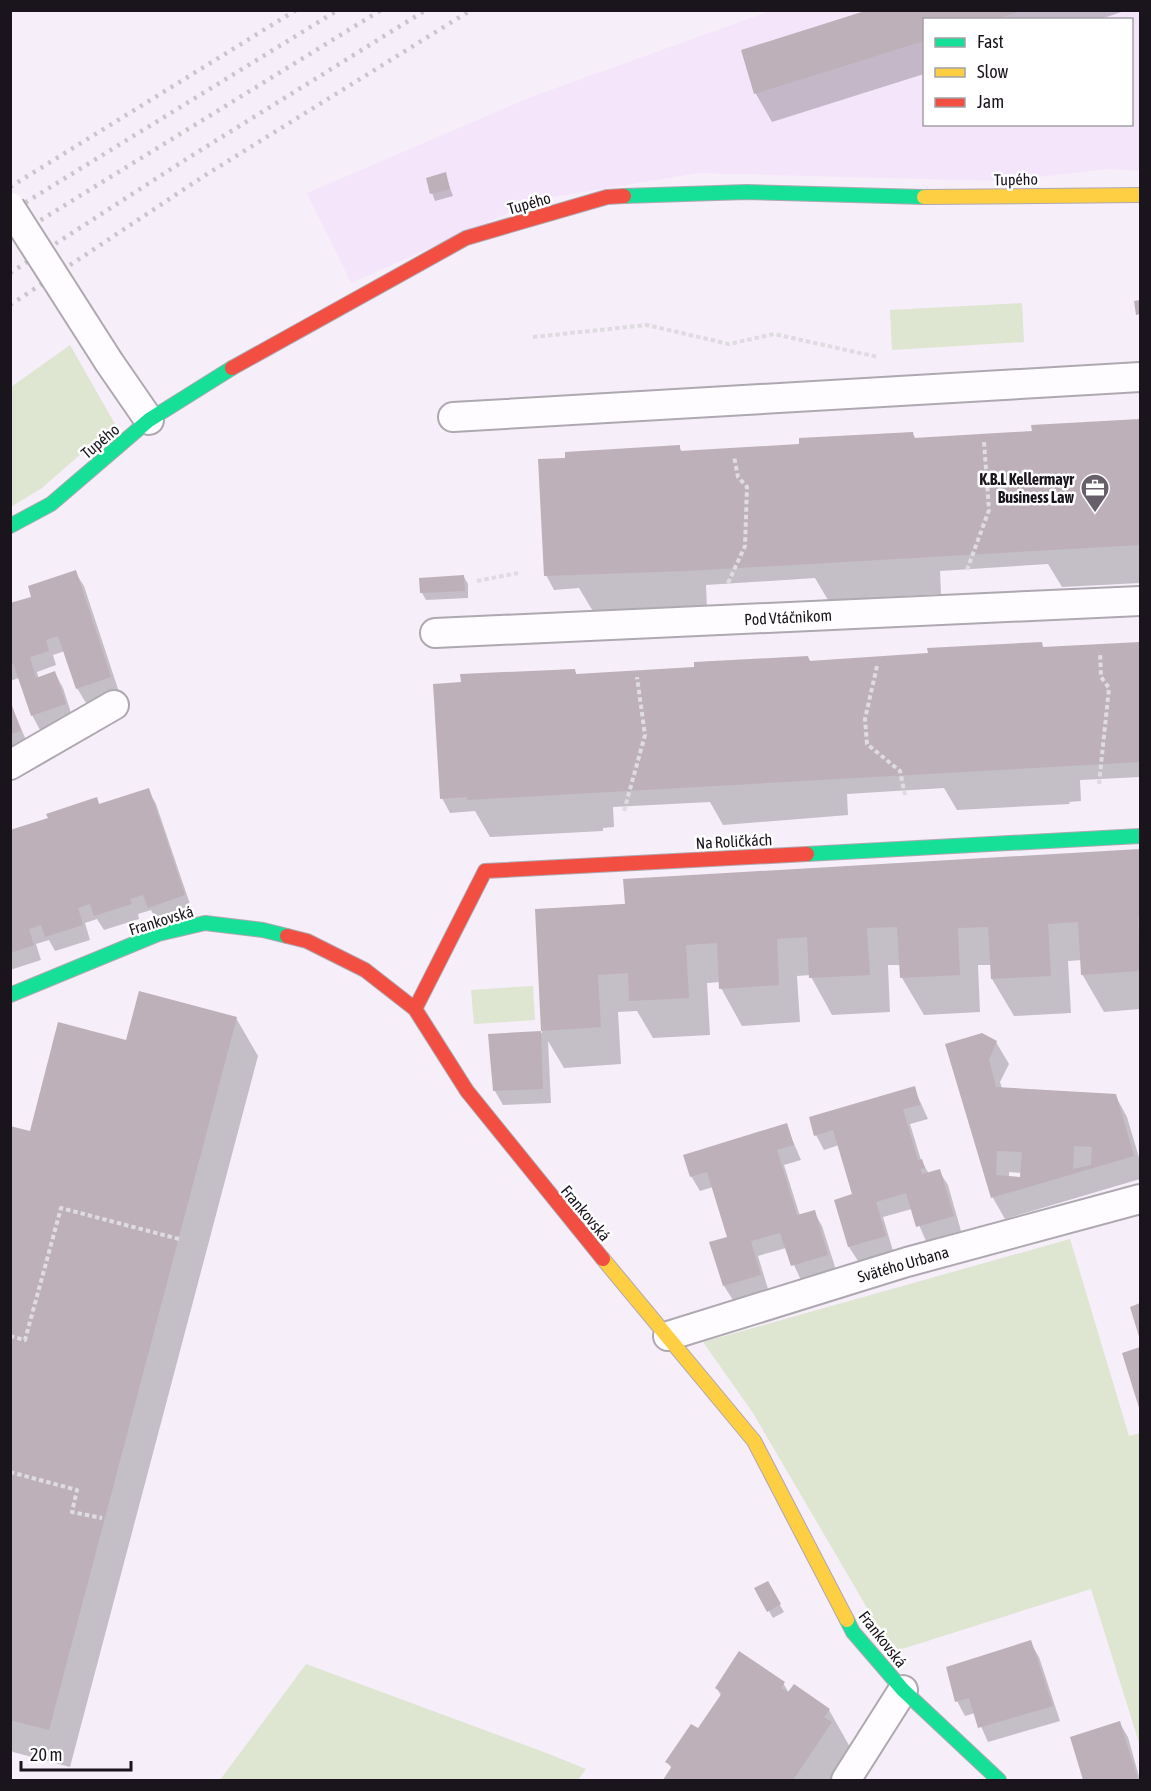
<svg xmlns="http://www.w3.org/2000/svg" width="1151" height="1791" viewBox="0 0 1151 1791" font-family="'Asap Condensed',sans-serif">
	<rect width="100%" height="100%" fill="#f6eef9"/>
	<path fill="#f4e5fa" fill-rule="evenodd" d="M 770,11 L 1140,11 L 1140,171 L 1109,169 L 1002,181 L 699,173 L 540,199 L 351,283 L 307,193 L 531,97 ZM 924,20 L 1132,20 L 1132,124 L 924,124 Z"/>
	<path fill="#dee5d1" d="M 1022,303 L 1024,342 L 892,350 L 890,310 Z
		M 70,345 L 115,424 L 42,488 L 11,507 L 11,387 Z
		M 533,986 L 535,1020 L 474,1024 L 471,990 Z
		M 1070,1239 L 1129,1436 L 1140,1433 L 1140,1746 L 1091,1589 L 899,1650 L 880,1630 L 753,1413 L 703,1342 Z
		M 306,1664 L 549,1754 L 586,1769 L 578,1780 L 220,1780 Z"/>
	<path fill="#0003" fill-rule="evenodd" d="M 873,10 L 1127,10 L 1098,20 L 924,20 L 924,74 L 772,122 L 756,94 L 743,51 Z
		M 445,174 L 453,196 L 435,201 L 427,179 Z
		M 1140,421 L 1140,583 L 1062,587 L 1048,564 L 940,571 L 941,594 L 828,600 L 815,578 L 706,585 L 707,608 L 594,613 L 579,588 L 554,590 L 546,575 L 679,446 L 682,452 L 798,445 L 912,433 L 916,439 L 1033,432 L 1033,427 Z
		M 75,572 L 84,586 L 119,692 L 86,703 L 77,688 L 65,651 L 53,655 L 56,665 L 37,672 L 39,679 L 55,673 L 63,688 L 73,719 L 40,730 L 32,715 L 19,678 L 10,681 L 10,605 L 33,598 Z
		M 464,577 L 468,584 L 468,598 L 426,600 L 422,593 L 421,580 Z
		M 1140,643 L 1140,777 L 1080,780 L 1081,801 L 1069,802 L 1070,804 L 957,810 L 944,788 L 847,794 L 848,815 L 723,825 L 710,802 L 613,807 L 614,827 L 603,828 L 603,831 L 490,837 L 475,811 L 450,813 L 442,798 L 574,670 L 577,675 L 696,668 L 808,657 L 811,662 L 929,655 L 1041,644 L 1044,649 Z
		M 10,702 L 28,745 L 10,752 Z
		M 148,790 L 156,804 L 192,910 L 157,922 L 151,910 L 138,914 L 139,919 L 104,930 L 97,919 L 85,923 L 90,940 L 55,951 L 49,940 L 36,944 L 41,960 L 10,970 L 10,834 Z
		M 1140,851 L 1140,1009 L 1104,1012 L 1082,974 L 1082,960 L 1068,961 L 1071,1013 L 1014,1016 L 992,979 L 991,965 L 978,965 L 980,1012 L 924,1015 L 902,978 L 901,965 L 888,965 L 890,1012 L 832,1015 L 810,975 L 797,976 L 800,1022 L 742,1026 L 721,988 L 720,982 L 707,983 L 710,1035 L 653,1038 L 637,1011 L 618,1012 L 621,1064 L 564,1068 L 548,1041 L 551,1103 L 503,1105 L 495,1091 L 489,1035 L 542,1033 L 536,910 L 626,904 Z
		M 236,1018 L 258,1056 L 70,1767 L 13,1752 L 10,1747 L 10,1128 L 31,1133 L 127,1041 Z
		M 996,1042 L 1009,1064 L 1000,1082 L 1002,1088 L 1115,1095 L 1127,1117 L 1140,1161 L 1140,1179 L 1005,1219 L 993,1198 L 947,1045 ZM 1009,1172 L 1022,1173 L 1022,1179 L 1009,1178 Z
		M 914,1088 L 928,1119 L 910,1124 L 921,1160 L 929,1174 L 939,1171 L 948,1185 L 961,1231 L 926,1241 L 912,1209 L 883,1217 L 893,1251 L 858,1261 L 849,1247 L 835,1201 L 853,1196 L 839,1145 L 824,1150 L 816,1135 Z
		M 786,1125 L 801,1160 L 784,1165 L 800,1216 L 814,1212 L 822,1226 L 836,1270 L 801,1280 L 786,1248 L 758,1256 L 768,1289 L 733,1300 L 724,1286 L 729,1238 L 713,1187 L 700,1191 L 691,1176 Z
		M 1140,1349 L 1140,1407 L 1124,1354 Z
		M 767,1583 L 784,1612 L 773,1618 L 756,1589 Z
		M 1030,1642 L 1039,1657 L 1060,1721 L 988,1742 L 975,1713 L 965,1716 L 957,1701 Z
		M 783,1683 L 789,1693 L 829,1710 L 850,1747 L 847,1751 L 853,1760 L 839,1780 L 664,1780 L 672,1769 L 667,1762 L 699,1730 L 721,1696 L 717,1688 Z
		M 1119,1722 L 1128,1737 L 1140,1780 L 1085,1780 L 1072,1738 Z"/>
	<path fill="#bdb0b9" fill-rule="evenodd" d="M 868,10 L 1021,10 L 1021,11 L 994,20 L 924,20 L 924,41 L 754,94 L 741,50 Z
		M 446,172 L 450,189 L 430,194 L 426,178 Z
		M 1140,300 L 1140,314 L 1136,315 L 1134,301 Z
		M 1140,419 L 1140,545 L 686,571 L 544,576 L 538,459 L 565,458 L 565,452 L 680,445 L 680,451 L 799,444 L 799,438 L 913,432 L 914,438 L 1032,431 L 1031,425 Z
		M 76,570 L 111,677 L 76,689 L 58,636 L 46,640 L 49,651 L 30,657 L 36,678 L 55,671 L 66,704 L 31,716 L 13,663 L 10,664 L 10,603 L 31,597 L 28,586 Z
		M 464,575 L 465,591 L 420,593 L 419,578 Z
		M 1042,642 L 1043,647 L 1140,642 L 1140,762 L 467,800 L 467,797 L 440,799 L 433,684 L 461,682 L 460,674 L 575,669 L 576,674 L 694,667 L 694,662 L 808,656 L 809,661 L 928,653 L 927,648 Z
		M 10,700 L 21,731 L 10,734 Z
		M 149,788 L 185,895 L 148,908 L 143,895 L 130,899 L 132,904 L 94,916 L 90,904 L 78,908 L 83,925 L 45,937 L 41,925 L 29,929 L 34,945 L 10,953 L 10,830 L 48,818 L 46,814 L 97,797 L 99,804 Z
		M 1140,849 L 1140,918 L 1138,918 L 1140,971 L 1081,975 L 1078,922 L 1048,924 L 1051,976 L 991,979 L 988,927 L 958,928 L 960,975 L 900,978 L 897,927 L 867,928 L 870,975 L 809,978 L 807,937 L 777,939 L 779,985 L 719,989 L 717,943 L 686,945 L 689,998 L 629,1001 L 628,973 L 598,975 L 601,1027 L 541,1031 L 535,909 L 625,904 L 623,879 Z
		M 139,991 L 237,1017 L 49,1730 L 10,1720 L 10,1126 L 30,1131 L 58,1022 L 126,1040 Z
		M 541,1031 L 543,1089 L 493,1091 L 488,1034 Z
		M 982,1033 L 997,1041 L 989,1060 L 996,1087 L 1116,1094 L 1134,1156 L 991,1198 L 945,1044 ZM 1074,1146 L 1092,1147 L 1091,1165 L 1073,1169 ZM 997,1151 L 1022,1152 L 1020,1177 L 996,1175 Z
		M 915,1086 L 920,1105 L 903,1109 L 918,1160 L 922,1159 L 925,1168 L 920,1169 L 922,1174 L 940,1169 L 954,1216 L 916,1227 L 906,1193 L 876,1202 L 886,1236 L 848,1247 L 834,1200 L 852,1194 L 833,1130 L 814,1136 L 809,1117 Z
		M 787,1123 L 794,1145 L 777,1150 L 797,1215 L 815,1210 L 828,1255 L 791,1266 L 780,1233 L 751,1241 L 761,1275 L 723,1286 L 709,1242 L 727,1237 L 707,1172 L 690,1177 L 683,1155 Z
		M 1140,1303 L 1140,1340 L 1130,1307 Z
		M 1140,1347 L 1140,1411 L 1122,1353 Z
		M 768,1581 L 781,1604 L 767,1612 L 754,1588 Z
		M 1031,1640 L 1053,1706 L 978,1728 L 969,1698 L 955,1702 L 946,1667 Z
		M 739,1651 L 785,1682 L 781,1688 L 788,1692 L 794,1684 L 830,1709 L 824,1717 L 832,1722 L 793,1780 L 663,1780 L 672,1766 L 665,1762 L 691,1724 L 698,1728 L 722,1693 L 715,1688 Z
		M 1120,1721 L 1138,1780 L 1083,1780 L 1070,1737 Z"/>
	<g fill="none" stroke-linecap="round" stroke-linejoin="round">
		<g stroke="#aea8b1" stroke-width="32">
			<path id="street" d="M 109,362 L 149,420
				M 453,417 L 1140,377
				M 435,633 L 1140,601
				M 10,765 L 114,705
				M 668,1336 L 907,1262 L 1140,1199
				M 846,1780 L 903,1690"/>
		</g>
		<g stroke="#aea8b1" stroke-width="16">
			<path id="fast" d="M 624,196 L 747,192 L 924,197
				M 10,526 L 51,504 L 149,420 L 232,368
				M 807,854 L 1140,836
				M 10,995 L 158,934 L 205,923 L 263,930 L 287,936
				M 847,1620 L 853,1632 L 903,1690 L 999,1780"/>
		</g>
		<g stroke="#aea8b1" stroke-width="16">
			<path id="slow" d="M 924,197 L 1140,195
				M 603,1259 L 754,1441 L 847,1620"/>
		</g>
		<g stroke="#aea8b1" stroke-width="16">
			<path id="jam" d="M 232,368 L 466,238 L 607,197 L 624,196
				M 287,936 L 307,941 L 365,970 L 415,1009 L 467,1091 L 603,1259
				M 415,1009 L 485,871 L 807,854"/>
		</g>
		<path stroke="#dedce0" stroke-width="4" stroke-dasharray="4.5 3" stroke-linecap="butt" d="M 533,337 L 647,325 L 729,344 L 774,334 L 878,357
			M 967,570 L 989,510 L 984,442
			M 477,581 L 518,573
			M 728,583 L 745,546 L 747,487 L 738,477 L 734,456
			M 877,666 L 865,719 L 867,744 L 900,771 L 905,795
			M 1099,784 L 1109,688 L 1101,677 L 1100,652
			M 624,811 L 645,735 L 637,677
			M 10,1336 L 25,1340 L 61,1208 L 179,1239
			M 10,1472 L 77,1490 L 72,1512 L 102,1518"/>
		<use href="#street" stroke="#fefcfe" stroke-width="28"/>
		<use href="#fast" stroke="#16e098" stroke-width="14"/>
		<use href="#slow" stroke="#ffcf43" stroke-width="14"/>
		<use href="#jam" stroke="#f24e42" stroke-width="14"/>
		<path stroke="#c9c7c9" stroke-width="4.5" stroke-dasharray="3 6" stroke-linecap="butt" d="M 10,187 L 296,10
			M 10,212 L 338,10
			M 10,239 L 381,10
			M 10,273 L 188,158 L 426,10
			M 10,305 L 204,176 L 471,10"/>
		<g stroke="#aea8b1" stroke-width="32" stroke-linecap="butt">
			<path id="street-bridge" d="M 10,207 L 109,362"/>
		</g>
		<use href="#street-bridge" stroke="#fefcfe" stroke-width="28"/>
	</g>
	<defs>
		<g id="office-pin" transform="scale(1.5)"><path d="M0 17L-7.5 6A9.5 9.5 0 1 1 7.5 6Z" fill="#67606a" stroke="#fff"/><path d="M-6-3h4V-5.5h4V-3h4V5H-6ZM-1-4.5V-3h2v-1.5ZM-6 0V1H6V0Z" fill="#fff"/></g>
	</defs>
	<g fill-rule="evenodd">
		<use href="#office-pin" x="1095" y="488"/>
	</g>
	<g text-anchor="middle" stroke-width="5" stroke-linejoin="round" paint-order="stroke">
		<g font-size="16" fill="#1a141d" stroke="#fff">
			<text transform="translate(1016 179) rotate(-1)" y="6">Tupého</text>
			<text transform="translate(529 203) rotate(-16)" y="6">Tupého</text>
			<text transform="translate(100 441) rotate(-40)" y="6">Tupého</text>
			<text transform="translate(788 617) rotate(-3)" y="6">Pod Vtáčnikom</text>
			<text transform="translate(734 841) rotate(-3)" y="6">Na Roličkách</text>
			<text transform="translate(161 920) rotate(-17)" y="6">Frankovská</text>
			<text transform="translate(586 1213) rotate(50)" y="6">Frankovská</text>
			<text transform="translate(903 1264) rotate(-16)" y="6">Svätého Urbana</text>
			<text transform="translate(883 1639) rotate(52)" y="6">Frankovská</text>
		</g>
		<g font-size="16" font-weight="bold" fill="#1a141d" stroke="#fff" text-anchor="end">
			<text x="1074" y="485">K.B.L Kellermayr<tspan x="1074" dy="18">Business Law</tspan></text>
		</g>
	</g>
	<rect width="1151" height="1791" fill="none" stroke="#1a141d" stroke-width="24"/>
	<rect x="923" y="18" width="210" height="108" fill="#ffffff" stroke="#a3a1a5" stroke-width="1.5"/>
	<rect x="935" y="38" width="30" height="9" fill="#16e098" stroke="#a3a1a5" stroke-width="1.5"/>
	<text x="977" y="48" font-size="18" fill="#1a141d">Fast</text>
	<rect x="935" y="68" width="30" height="9" fill="#ffcf43" stroke="#a3a1a5" stroke-width="1.5"/>
	<text x="977" y="78" font-size="18" fill="#1a141d">Slow</text>
	<rect x="935" y="98" width="30" height="9" fill="#f24e42" stroke="#a3a1a5" stroke-width="1.5"/>
	<text x="977" y="108" font-size="18" fill="#1a141d">Jam</text>
	<path d="M21 1761v9h110v-9" fill="none" stroke="#1a141d" stroke-width="3"/>
	<text x="30" y="1761" font-size="18" fill="#1a141d" stroke="#ffffff" stroke-width="4.5" paint-order="stroke">20 m</text>
</svg>
